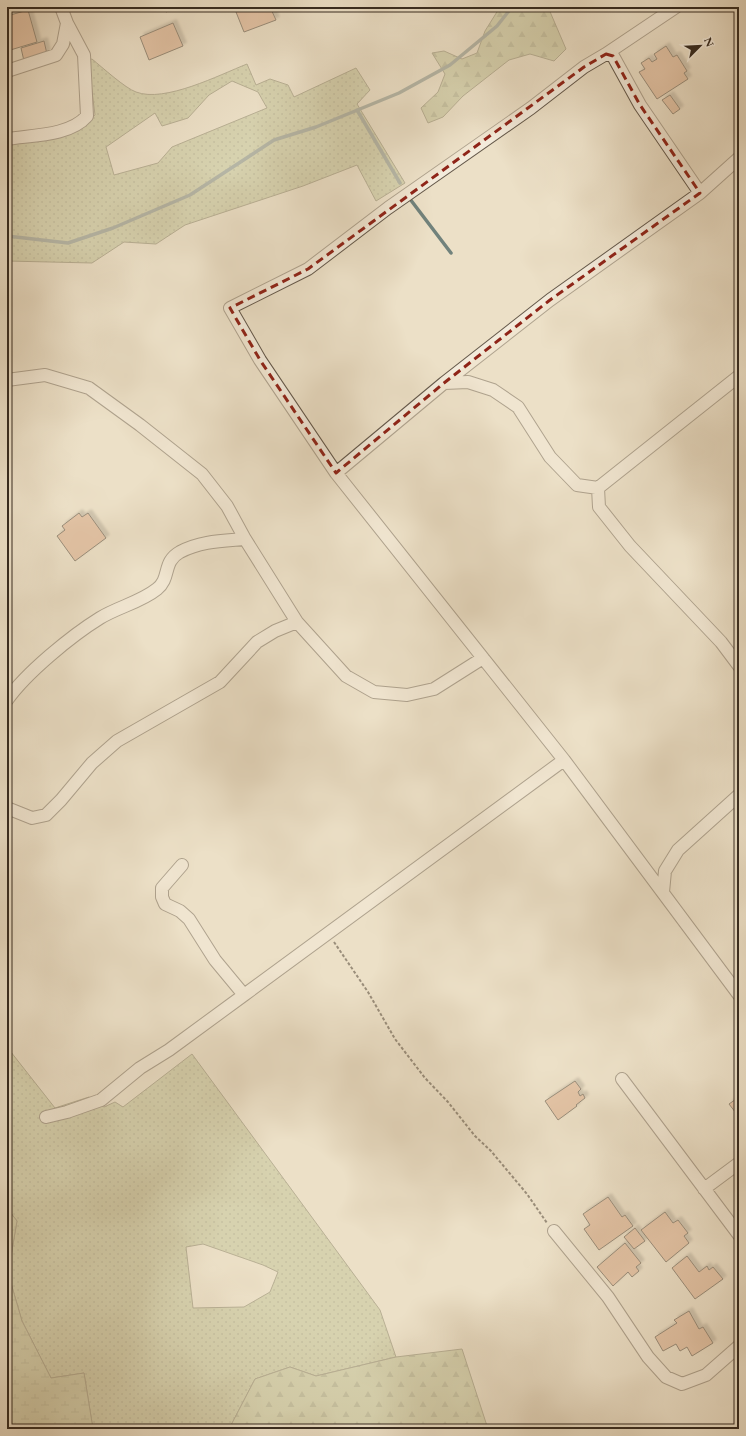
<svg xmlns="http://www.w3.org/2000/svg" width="746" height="1436" viewBox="0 0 746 1436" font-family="'EB Garamond',serif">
	<defs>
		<pattern id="grass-dots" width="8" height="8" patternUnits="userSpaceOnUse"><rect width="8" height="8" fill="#bdc192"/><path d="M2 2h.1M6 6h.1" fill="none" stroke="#9a9d77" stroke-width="1.8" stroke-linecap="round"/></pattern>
		<pattern id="forest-firs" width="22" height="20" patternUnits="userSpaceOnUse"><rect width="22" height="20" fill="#bdc192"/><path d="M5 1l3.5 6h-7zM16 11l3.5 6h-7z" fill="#9a9d77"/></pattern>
		<pattern id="wetland-marsh" width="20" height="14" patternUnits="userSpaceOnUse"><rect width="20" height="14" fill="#bdc192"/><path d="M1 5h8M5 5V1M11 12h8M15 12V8" fill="none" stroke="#9a9d77"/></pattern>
		<filter id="shadow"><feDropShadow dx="3.5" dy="-3.5" stdDeviation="1" flood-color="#0004"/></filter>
	</defs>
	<rect width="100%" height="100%" fill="#ece0c7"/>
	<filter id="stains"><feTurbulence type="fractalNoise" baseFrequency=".005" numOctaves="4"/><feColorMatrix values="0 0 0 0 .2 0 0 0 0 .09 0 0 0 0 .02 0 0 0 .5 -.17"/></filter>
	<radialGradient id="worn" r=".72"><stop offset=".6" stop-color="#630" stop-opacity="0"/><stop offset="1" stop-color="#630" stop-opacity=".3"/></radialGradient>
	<path fill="url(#grass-dots)" stroke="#7a7659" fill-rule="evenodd" d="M 92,59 C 103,68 125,88 136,92 C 165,103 219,75 247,64 L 256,85 L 270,79 L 288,85 L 294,97 L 356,68 L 370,90 L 357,104 L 405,183 L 376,201 L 357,165 L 303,186 L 185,225 L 156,244 L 124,242 L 92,263 L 7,261 L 7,144 L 85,124 L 95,115 L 88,60 ZM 232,81 L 258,92 L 267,108 L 172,147 L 158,163 L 114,175 L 106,147 L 155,113 L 162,126 L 188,118 L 209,95 Z
		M 7,1047 L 55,1108 L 89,1097 L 104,1107 L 115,1102 L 123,1107 L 192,1054 L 380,1310 L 396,1357 L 316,1376 L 290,1367 L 255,1379 L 229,1429 L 93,1429 L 84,1373 L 51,1378 L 22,1321 L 8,1273 L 17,1221 L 7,1208 ZM 203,1244 L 263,1265 L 278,1272 L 270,1292 L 244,1307 L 193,1308 L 186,1247 Z"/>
	<path fill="url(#forest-firs)" stroke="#7a7659" d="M 500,7 L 548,7 L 566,49 L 554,61 L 530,54 L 509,60 L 463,96 L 443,117 L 428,123 L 421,108 L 438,92 L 445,74 L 432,53 L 444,51 L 462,59 L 477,53 L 485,31 Z
		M 462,1349 L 488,1429 L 229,1429 L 255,1379 L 290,1367 L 316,1376 L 396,1357 Z"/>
	<path fill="url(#wetland-marsh)" stroke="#7a7659" d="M 7,1208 L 17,1221 L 8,1273 L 22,1321 L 51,1378 L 84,1373 L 93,1429 L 7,1429 Z"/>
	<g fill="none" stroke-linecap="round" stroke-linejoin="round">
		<path stroke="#71827c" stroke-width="3.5" d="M 357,110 L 400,183
			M 410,199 L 451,253
			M 7,236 L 68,243 L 113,228 L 190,195 L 274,140 L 316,127 L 399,93 L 450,65 L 497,26 L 512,7"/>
	</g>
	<path fill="#daa480" stroke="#362b20" filter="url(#shadow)" d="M 163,7 L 178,7 L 166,12 Z
		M 234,7 L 270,7 L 276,20 L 244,32 Z
		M 28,10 L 37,42 L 7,51 L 7,16 Z
		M 173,23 L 183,46 L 149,60 L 140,37 Z
		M 44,41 L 47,54 L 24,61 L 21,48 Z
		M 666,46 L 673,57 L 677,55 L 687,71 L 684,73 L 688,79 L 657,99 L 639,72 L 645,69 L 641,63 L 649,58 L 652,62 L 657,59 L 654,54 Z
		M 670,95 L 680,109 L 673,114 L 662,100 Z
		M 79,513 L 82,517 L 88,513 L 106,538 L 75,561 L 57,536 L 65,530 L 62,526 Z
		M 575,1081 L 581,1089 L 578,1092 L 580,1096 L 583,1094 L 585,1098 L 576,1105 L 577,1106 L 558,1120 L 545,1101 Z
		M 739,1097 L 739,1117 L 729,1104 Z
		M 608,1197 L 622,1217 L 625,1215 L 633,1226 L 599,1250 L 584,1229 L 590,1225 L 583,1214 Z
		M 665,1212 L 673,1223 L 678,1220 L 688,1233 L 684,1236 L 689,1243 L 666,1262 L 641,1230 Z
		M 635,1228 L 645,1241 L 634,1249 L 624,1237 Z
		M 625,1243 L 641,1263 L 636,1267 L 639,1271 L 632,1277 L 628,1272 L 613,1286 L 597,1267 Z
		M 687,1256 L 699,1272 L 707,1266 L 709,1270 L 713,1267 L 723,1279 L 695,1299 L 672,1268 Z
		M 689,1311 L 699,1329 L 703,1327 L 713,1343 L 692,1356 L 687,1347 L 680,1351 L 676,1344 L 663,1351 L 655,1337 L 677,1323 L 674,1320 Z"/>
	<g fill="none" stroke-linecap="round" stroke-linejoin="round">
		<g stroke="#64584a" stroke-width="14">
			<path id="minor" d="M 606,54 L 676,7
				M 7,71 L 56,55 L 63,44 L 67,23
				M 7,139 C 32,135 70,136 87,116 L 84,55 L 67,23 L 61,7
				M 739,158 L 700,193 L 640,105 L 613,56 L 606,54 L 584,67 L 531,108 L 388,208 L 308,269 L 230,308 L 260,360 L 336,473 L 564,760 L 739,995
				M 7,380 L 45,375 L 89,388 L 140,425 L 202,474 L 227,506 L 245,539 L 297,622 L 346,676 L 374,692 L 407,695 L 434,689 L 483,658
				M 444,383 L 468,382 L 493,390 L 518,407 L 550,457 L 577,485 L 598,488 L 739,376
				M 336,473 L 444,383 L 550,300 L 700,193
				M 598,488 L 599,507 L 630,546 L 721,642 L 739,666
				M 7,700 C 26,673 71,636 100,618 C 118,607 141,602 157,589 C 171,578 162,562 180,552 C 201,541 222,541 245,539
				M 7,808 L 32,818 L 46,815 L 61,800 L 92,763 L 117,741 L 220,682 L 257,642 L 275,631 L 297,622
				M 182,865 L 162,888 L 162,897 L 165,904 L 180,911 L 189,919 L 215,960 L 244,995 L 564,760
				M 663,892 L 665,871 L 678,850 L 739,795
				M 622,1079 L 739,1235
				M 46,1117 L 67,1112 L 101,1100 L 140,1068 L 169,1050 L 244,995
				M 704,1189 L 739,1163
				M 554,1231 L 608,1297 L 648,1357 L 666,1377 L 682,1384 L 706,1375 L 739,1346"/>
		</g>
		<path stroke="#362b20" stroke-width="2" stroke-dasharray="3 2" stroke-linecap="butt" d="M 334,942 L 368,992 L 395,1039 L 425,1078 L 448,1102 L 475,1136 L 491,1151 L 527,1194 L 547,1223"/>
		<use href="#minor" stroke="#f3ebdb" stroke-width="12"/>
	</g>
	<path d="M0 0H746V1436H0ZM 606,54 L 613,56 L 640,105 L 700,193 L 550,300 L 444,383 L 336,473 L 260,360 L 230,308 L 308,269 L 584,67 Z" fill="#ece0c7" fill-opacity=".55" fill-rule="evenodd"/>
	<path fill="none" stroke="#8f2418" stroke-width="3" stroke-dasharray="8 5" stroke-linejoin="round" d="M 606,54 L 613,56 L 640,105 L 700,193 L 550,300 L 444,383 L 336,473 L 260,360 L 230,308 L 308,269 L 584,67 Z"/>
	<rect width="746" height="1436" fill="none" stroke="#ece0c7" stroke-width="24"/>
	<rect x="8" y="8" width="730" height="1420" fill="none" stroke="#362b20" stroke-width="2"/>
	<rect x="12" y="12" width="722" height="1412" fill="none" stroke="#362b20"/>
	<g transform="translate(700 46) rotate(66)" stroke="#f3ebdb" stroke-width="3" paint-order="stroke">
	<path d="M0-3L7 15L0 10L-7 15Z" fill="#362b20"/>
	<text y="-6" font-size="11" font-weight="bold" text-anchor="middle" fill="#362b20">N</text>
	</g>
	<rect width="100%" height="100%" filter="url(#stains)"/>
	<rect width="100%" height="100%" fill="url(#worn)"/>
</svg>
